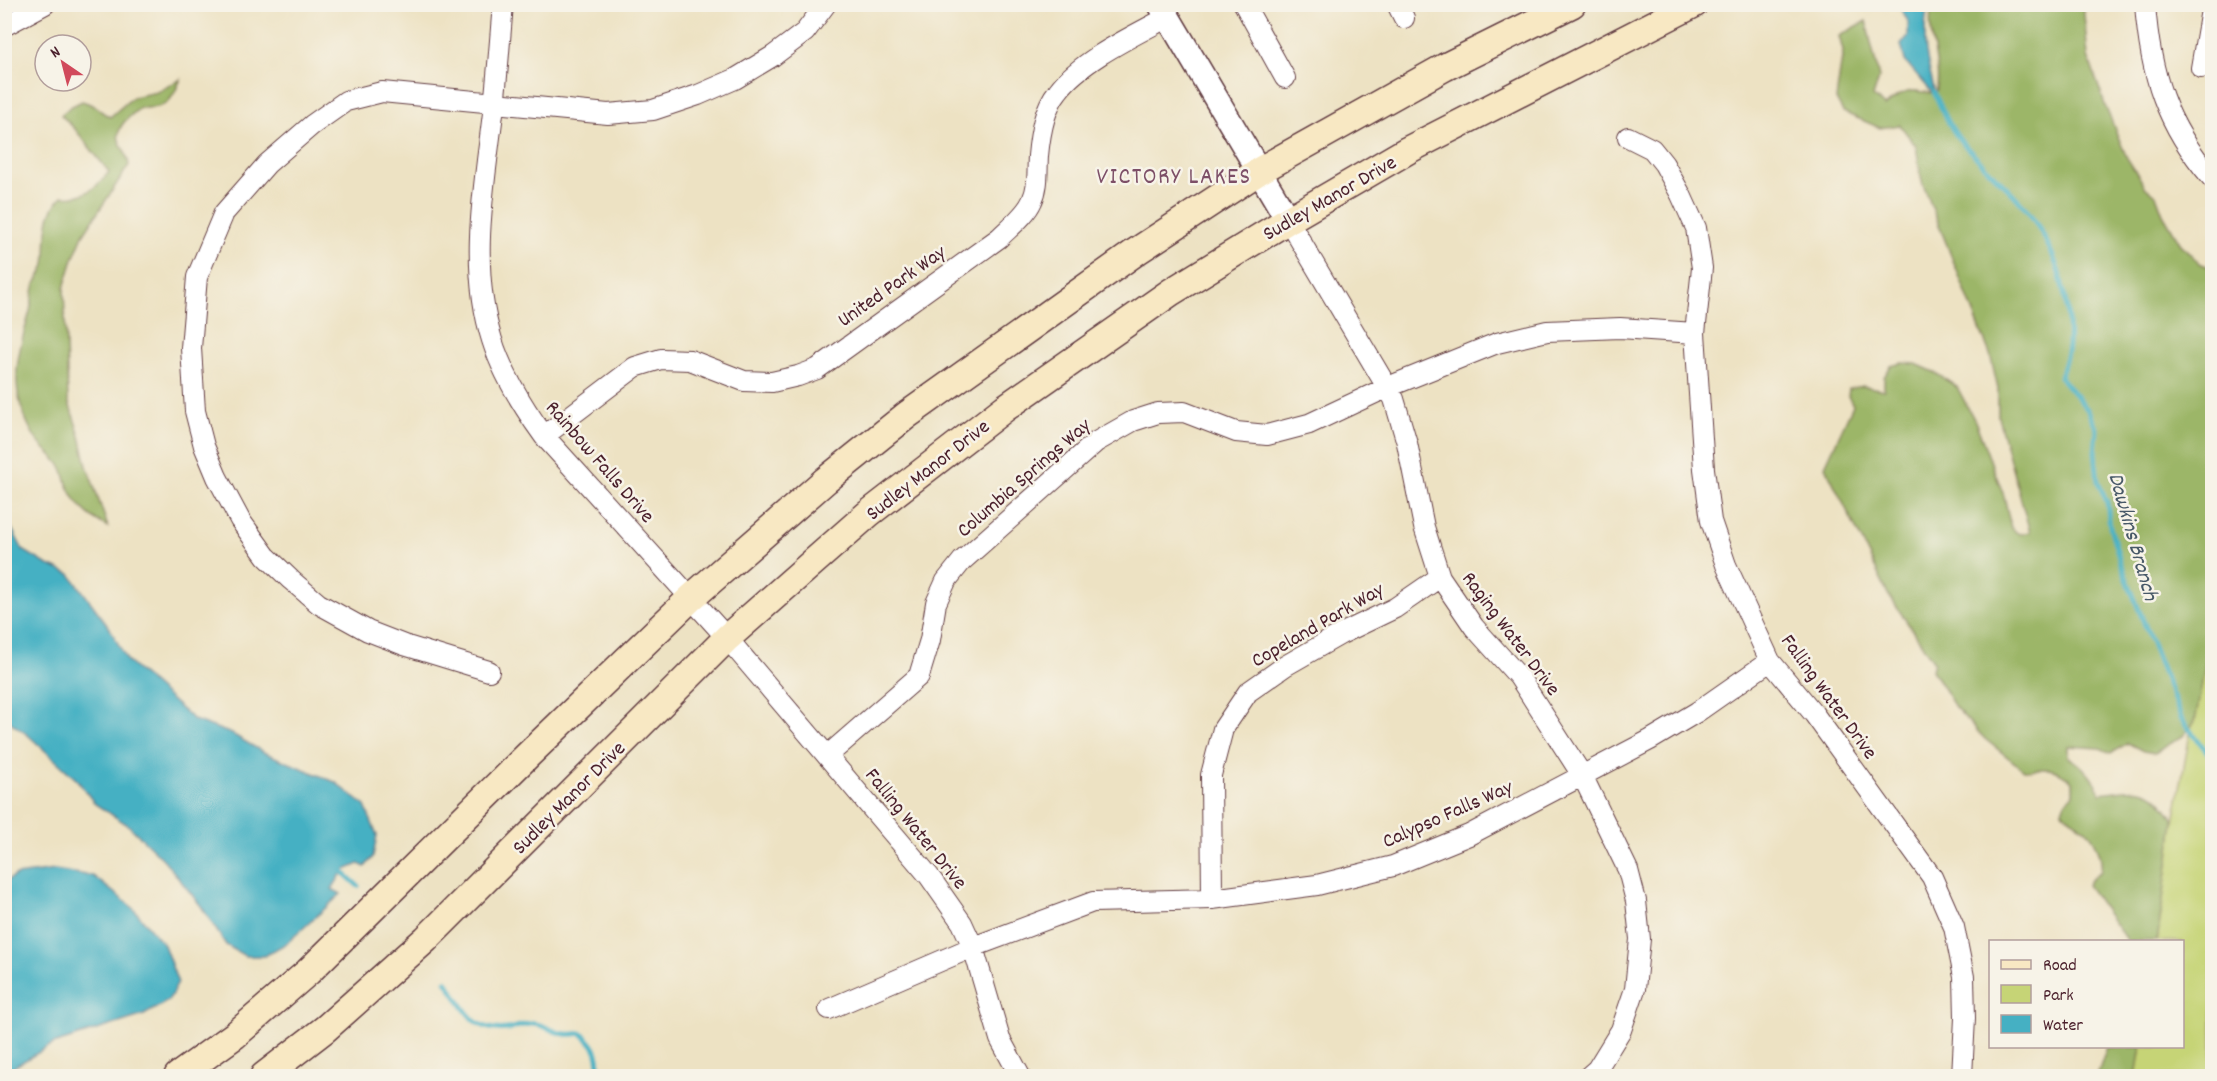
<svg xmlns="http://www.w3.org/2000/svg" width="2217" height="1081" viewBox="0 0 2217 1081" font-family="Dekko,sans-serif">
	<rect width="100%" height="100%" fill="#f7f3e8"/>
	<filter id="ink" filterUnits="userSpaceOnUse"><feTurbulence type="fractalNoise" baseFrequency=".0167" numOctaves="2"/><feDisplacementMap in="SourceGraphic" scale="12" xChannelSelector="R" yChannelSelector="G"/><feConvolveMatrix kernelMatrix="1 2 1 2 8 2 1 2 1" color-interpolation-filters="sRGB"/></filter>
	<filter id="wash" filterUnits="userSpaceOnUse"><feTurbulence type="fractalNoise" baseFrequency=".008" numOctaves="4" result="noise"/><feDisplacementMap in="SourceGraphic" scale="24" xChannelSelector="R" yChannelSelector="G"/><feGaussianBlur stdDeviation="1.35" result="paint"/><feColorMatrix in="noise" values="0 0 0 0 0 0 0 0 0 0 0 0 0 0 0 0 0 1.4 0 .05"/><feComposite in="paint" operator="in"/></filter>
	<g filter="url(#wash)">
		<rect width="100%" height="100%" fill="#ede2c3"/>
		<path fill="#c6d476" stroke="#887a50" stroke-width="1.5" d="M 2212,613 L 2212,1076 L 2134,1076 L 2139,1047 L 2182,1046 L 2182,942 L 2157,941 L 2174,821 Z"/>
		<path fill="#9cb667" stroke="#736a49" stroke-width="1.5" d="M 1932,5 L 2083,5 L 2088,56 L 2106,108 L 2127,158 L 2146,188 L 2156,195 L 2163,214 L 2180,243 L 2199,263 L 2212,268 L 2212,627 L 2195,722 L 2183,736 L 2155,753 L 2143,751 L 2128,743 L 2111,753 L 2100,748 L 2068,746 L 2068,757 C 2084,766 2092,777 2101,793 C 2123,791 2143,783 2160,801 C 2166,808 2171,813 2174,821 L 2157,941 L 2127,941 L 2087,885 L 2090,879 L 2101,871 C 2103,856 2095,836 2082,826 C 2074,820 2070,821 2063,811 L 2066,801 L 2073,794 L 2073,782 C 2054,765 2048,769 2024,770 L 1985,739 L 1955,707 L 1932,670 L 1934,662 L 1888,594 L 1825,466 L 1853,405 L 1848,396 L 1849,389 L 1863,386 L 1884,390 L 1884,377 L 1891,366 L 1902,363 L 1916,364 L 1934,372 L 1957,387 L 1975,421 L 2004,496 L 2011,528 L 2019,534 L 2030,532 L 1998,417 L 1998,389 L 1990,354 L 1922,182 L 1916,146 L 1900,125 L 1880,128 L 1843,112 L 1836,99 L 1843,51 L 1839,36 L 1866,21 L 1879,78 L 1873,97 L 1885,106 C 1893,99 1904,90 1916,91 C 1923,92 1929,93 1936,93 C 1943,64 1925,34 1932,5 Z
			M 181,79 C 170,103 168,109 140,108 C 130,116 113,128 120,143 C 124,151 128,156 129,165 L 83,235 L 73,259 L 64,288 L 68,400 L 80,436 L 87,466 L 108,527 C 90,518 76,505 68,486 C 65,480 65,474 62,468 C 54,455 40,448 33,434 C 7,387 17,358 30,311 C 32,302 32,293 35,284 C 38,277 44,271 45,264 C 49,239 41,216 63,196 C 84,199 97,187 109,172 L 75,129 L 61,115 L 70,107 L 82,101 C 97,105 98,111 110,117 L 133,97 L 157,92 Z
			M 2107,1047 L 2141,1047 L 2136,1076 L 2097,1076 Z"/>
		<path fill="#45b0c3" stroke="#486877" stroke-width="1.5" d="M 1898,5 L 1928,5 C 1921,42 1927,61 1936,97 L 1905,61 L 1901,45 L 1908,36 L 1908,21 Z
			M 12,529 L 23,550 L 46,564 L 70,574 L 109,627 L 128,662 L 194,720 L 232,734 L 263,752 L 335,782 L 365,806 L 377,835 L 373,857 L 365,867 L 359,864 L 343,871 L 332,889 L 341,894 L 287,943 L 264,956 L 245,956 L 226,945 L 201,906 L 164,860 L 128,825 L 95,804 L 77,780 L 29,736 L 5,718 L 4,541 Z
			M 55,870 L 93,876 L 132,907 L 164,945 L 178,983 L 168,1001 L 144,1015 L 53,1044 L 15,1066 L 5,1076 L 5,882 L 16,875 Z"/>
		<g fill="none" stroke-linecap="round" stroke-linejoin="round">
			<path stroke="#45b0c3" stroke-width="5" d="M 1934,92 C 1941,107 1949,127 1960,140 C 1983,167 2014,190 2034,220 C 2058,256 2071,303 2068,346 C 2067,356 2063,367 2060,377 L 2087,409 L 2097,429 L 2095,452 L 2098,482 L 2107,502 L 2110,527 L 2121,564 L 2182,720 L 2212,758
				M 337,867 L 358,886
				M 446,981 C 465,1007 470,1033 508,1029 C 516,1028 527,1022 536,1024 C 554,1028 558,1038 581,1033 C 594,1044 599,1051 599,1069 L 617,1076"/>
		</g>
	</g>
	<g filter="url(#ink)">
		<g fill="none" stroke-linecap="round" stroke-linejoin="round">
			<g stroke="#623c42" stroke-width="22">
				<path id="minor" d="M 503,4 C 500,38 498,71 494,105 C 485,183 468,263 492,340 C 503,375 523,407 544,436 L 727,638 L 929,876 L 962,923 L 973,947 L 1000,1039 L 1020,1076
					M 1244,4 L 1285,78
					M 1397,4 L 1404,18
					M 2145,4 C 2150,74 2166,125 2212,178
					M 4,26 L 45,4
					M 2201,68 L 2212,4
					M 1628,137 L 1652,149 L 1664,164 L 1681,195 L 1696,228 L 1702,268 L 1695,333 L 1704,469 L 1711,521 L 1726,565 L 1770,661 L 1814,714 L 1932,877 L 1954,927 L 1964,977 L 1965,1018 L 1962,1076
					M 1288,220 L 1394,399 L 1407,443 L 1424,527 L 1440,577 L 1474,627 L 1519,677 L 1582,775 L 1628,870 L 1636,901 L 1640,939 L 1635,989 L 1621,1030 L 1597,1069 L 1589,1076
					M 544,436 L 635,367 L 661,359 L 690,360 L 744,381 L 772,382 L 798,376 L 817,369 L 999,238 C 1010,227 1026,215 1032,201 C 1039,186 1037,171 1038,156 C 1040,134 1044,108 1058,91 C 1081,60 1135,35 1168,17
					M 489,671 L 404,645 L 368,631 L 319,604 L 291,580 L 266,556 L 240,520 L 217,477 L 204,446 L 195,411 L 191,348 L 197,277 L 224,213 L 267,164 L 312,125 L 346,101 L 382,92 L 608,114 L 653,110 L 698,95 L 735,79 L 773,56 L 805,32 L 826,4
					M 827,756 L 919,676 L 930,640 L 936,603 L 946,581 L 962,561 L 1096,442 L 1133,421 L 1158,413 L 1184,412 L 1236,432 L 1267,435 L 1309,424 L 1388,387 L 1497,343 L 1547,331 L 1620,328 L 1695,333
					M 1212,899 L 1211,775 L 1223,729 L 1248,692 L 1285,666 L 1341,634 L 1395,608 L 1440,577
					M 829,1009 L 973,947 L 1093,902 L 1212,899 L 1317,885 L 1393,866 L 1469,835 L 1650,740 L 1697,712 L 1770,661"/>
			</g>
			<g stroke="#623c42" stroke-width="27">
				<path id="tertiary" d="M 1160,4 L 1288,220"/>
			</g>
			<g stroke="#623c42" stroke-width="30">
				<path id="secondary" d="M 178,1076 L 235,1035 L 308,972 L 529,754 L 691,598 L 826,480 L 907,415 L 1137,251 L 1259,171 L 1445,67 L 1572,4
					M 264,1076 L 325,1029 L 426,939 L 727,638 L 868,514 L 1005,408 L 1171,292 L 1288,220 L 1408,150 L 1694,4"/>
			</g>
			<use href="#minor" stroke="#fff" stroke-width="20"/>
			<use href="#tertiary" stroke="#fff" stroke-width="24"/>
			<use href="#secondary" stroke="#f8e8c3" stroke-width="27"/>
		</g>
	</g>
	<g text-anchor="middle" stroke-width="5" stroke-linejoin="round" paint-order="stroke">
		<g font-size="21" fill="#4a1f2b" stroke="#f7f3e8">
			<text transform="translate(1329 197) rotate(-30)" y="7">Sudley Manor Drive</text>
			<text transform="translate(891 285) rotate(-35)" y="7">United Park Way</text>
			<text transform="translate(601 461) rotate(49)" y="7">Rainbow Falls Drive</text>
			<text transform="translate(927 469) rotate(-38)" y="7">Sudley Manor Drive</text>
			<text transform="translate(1023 477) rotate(-41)" y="7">Columbia Springs Way</text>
			<text transform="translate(1317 624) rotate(-30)" y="7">Copeland Park Way</text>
			<text transform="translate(1512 633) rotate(53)" y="7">Raging Water Drive</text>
			<text transform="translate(1830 696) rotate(54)" y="7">Falling Water Drive</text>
			<text transform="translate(568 797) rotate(-45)" y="7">Sudley Manor Drive</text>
			<text transform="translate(1447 813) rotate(-24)" y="7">Calypso Falls Way</text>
			<text transform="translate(917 828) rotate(51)" y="7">Falling Water Drive</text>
		</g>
		<g font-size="22" font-style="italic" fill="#485968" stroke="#f7f3e8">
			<text transform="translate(2135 536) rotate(74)" y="8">Dawkins Branch</text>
		</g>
		<g font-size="24" letter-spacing="1.5" fill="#7d4f67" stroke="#f7f3e8">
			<text x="1174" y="183">VICTORY LAKES</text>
		</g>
	</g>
	<rect width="2217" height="1081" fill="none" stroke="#f7f3e8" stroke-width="24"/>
	<rect x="1989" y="940" width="195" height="108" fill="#f7f3e8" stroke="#b29e9c" stroke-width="1.5"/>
	<rect x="2001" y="960" width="30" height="9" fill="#f8e8c3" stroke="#b29e9c" stroke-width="1.5"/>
	<text x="2043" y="970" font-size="18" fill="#4a1f2b">Road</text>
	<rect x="2001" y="985" width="30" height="18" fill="#c6d476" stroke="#b29e9c" stroke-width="1.5"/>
	<text x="2043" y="1000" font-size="18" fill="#4a1f2b">Park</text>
	<rect x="2001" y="1015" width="30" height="18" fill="#45b0c3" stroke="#b29e9c" stroke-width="1.5"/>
	<text x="2043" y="1030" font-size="18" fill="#4a1f2b">Water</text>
	<g transform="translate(63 63) rotate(325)"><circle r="28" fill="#f7f3e8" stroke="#b29e9c" stroke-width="1.5"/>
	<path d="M0-4.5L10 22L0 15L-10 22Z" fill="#d1495b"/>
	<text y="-9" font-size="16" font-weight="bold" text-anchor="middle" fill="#4a1f2b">N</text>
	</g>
</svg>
